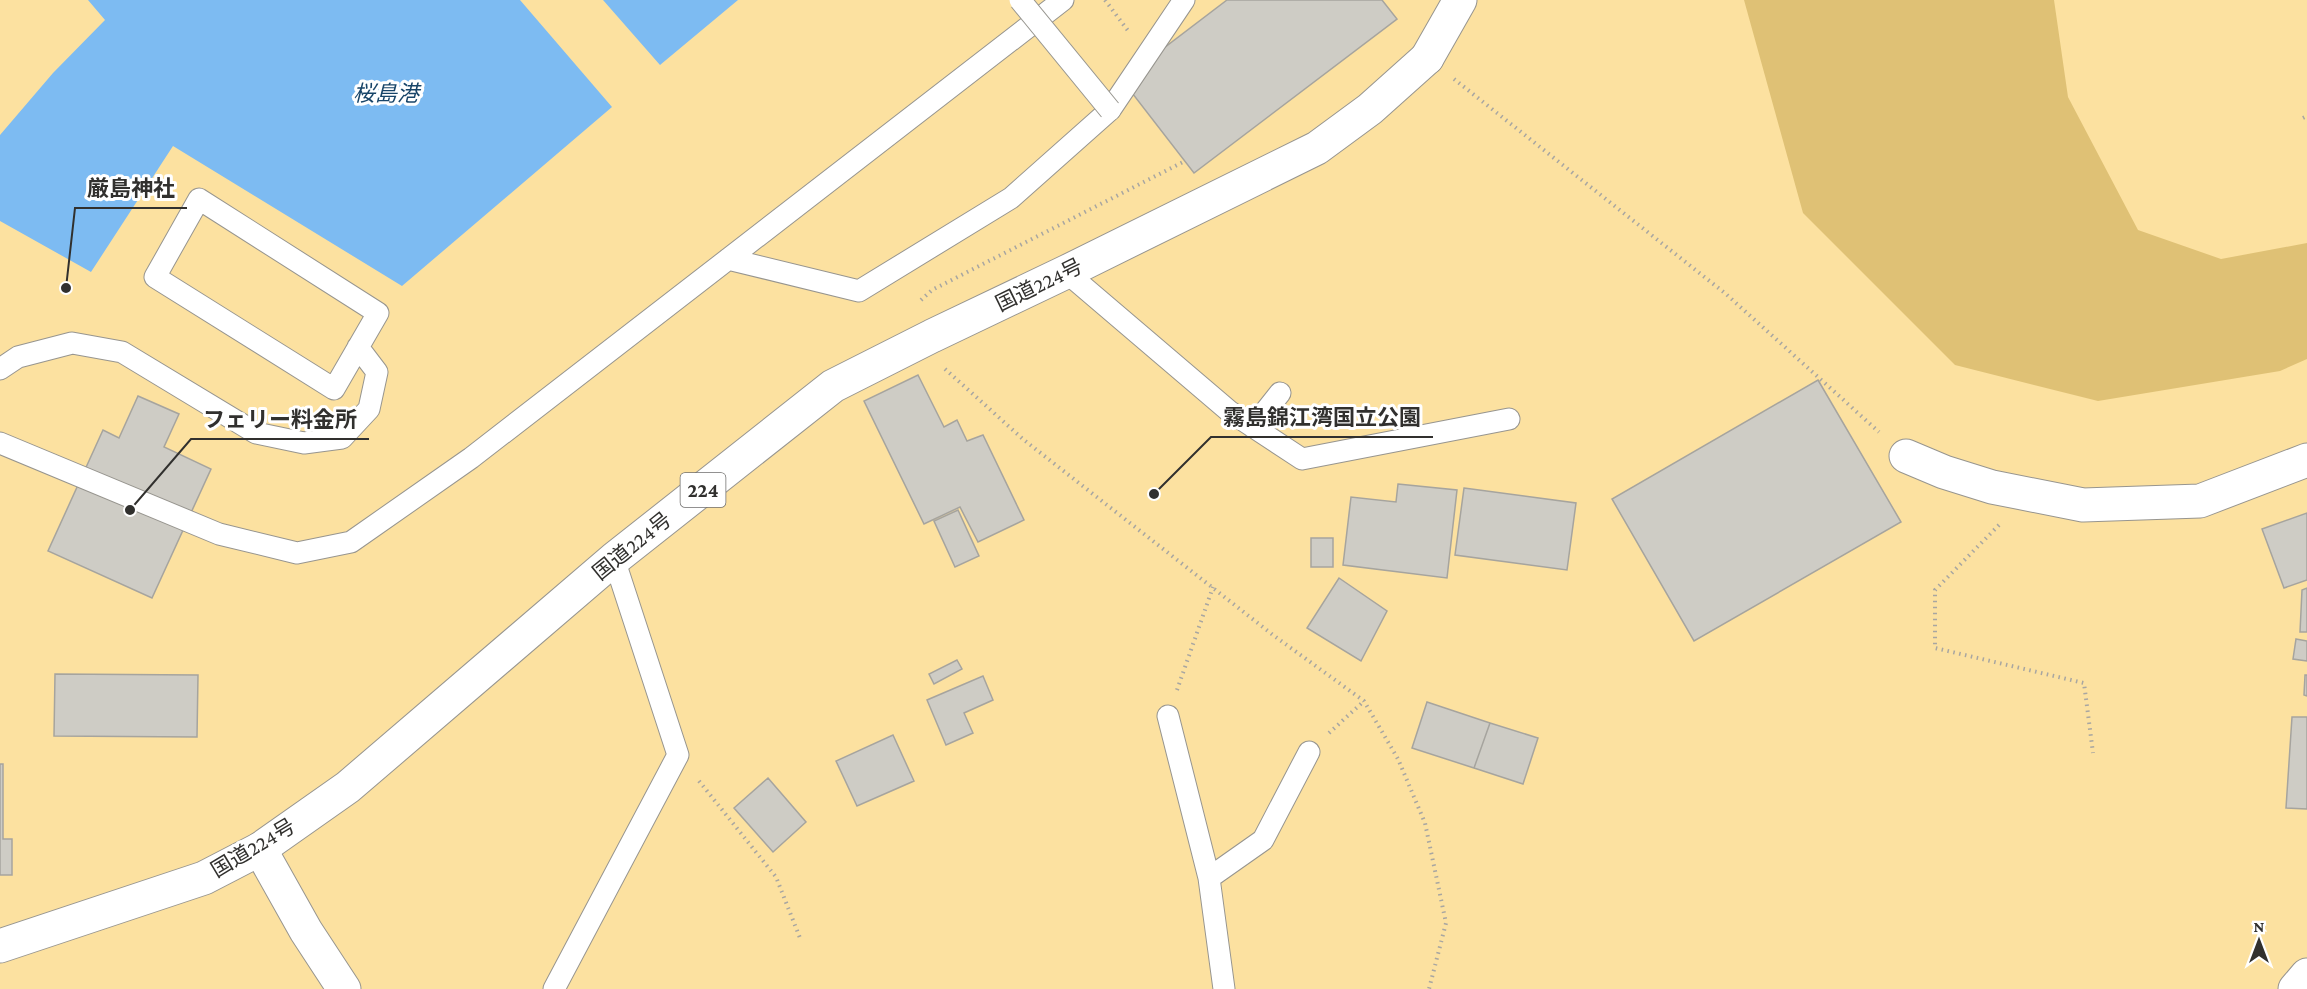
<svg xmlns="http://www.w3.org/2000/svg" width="2307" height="989" viewBox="0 0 2307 989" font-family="'Crimson Pro','Noto Sans JP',serif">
	<rect width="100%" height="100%" fill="#fefbf4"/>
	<path fill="#fce1a0" d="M 0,0 L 2307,0 L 2307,989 L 0,989 Z"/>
	<path fill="#dfc175" d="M 1744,0 L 2054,0 L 2068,97 L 2138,230 L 2221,259 L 2307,243 L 2307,359 L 2280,371 L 2098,401 L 1955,365 L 1803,213 Z"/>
	<path fill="#7dbbf2" d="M 88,0 L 520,0 L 612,107 L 402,286 L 173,146 L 91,272 L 0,221 L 0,135 L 53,73 L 105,20 Z
		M 603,0 L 738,0 L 660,65 Z"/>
	<path fill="#ceccc5" stroke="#a6a49e" stroke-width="1.5" d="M 1227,0 L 1382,0 L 1397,19 L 1194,173 L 1122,80 Z
		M 918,375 L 944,427 L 957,420 L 967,441 L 983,435 L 1024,520 L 978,542 L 960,507 L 924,524 L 864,401 Z
		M 1818,380 L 1901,522 L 1694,641 L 1612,499 Z
		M 138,396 L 179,414 L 164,447 L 211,469 L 152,598 L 48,551 L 103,430 L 119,438 Z
		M 1398,484 L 1457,490 L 1447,578 L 1343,565 L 1351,497 L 1396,502 Z
		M 1464,488 L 1576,503 L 1567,570 L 1455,555 Z
		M 958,510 L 979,556 L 955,567 L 934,521 Z
		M 2307,513 L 2307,580 L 2284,588 L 2262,529 Z
		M 1311,538 L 1333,538 L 1333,567 L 1311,567 Z
		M 1339,578 L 1387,611 L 1361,661 L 1307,628 Z
		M 2307,588 L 2307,632 L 2300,632 L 2302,590 Z
		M 2296,639 L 2307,641 L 2307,661 L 2293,659 Z
		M 957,660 L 962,669 L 934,684 L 929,674 Z
		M 55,674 L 198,675 L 197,737 L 54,736 Z
		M 2305,675 L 2307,675 L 2307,696 L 2304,695 Z
		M 983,676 L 993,700 L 964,713 L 973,733 L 946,745 L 927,700 Z
		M 1427,702 L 1490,723 L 1474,768 L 1412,748 Z
		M 2292,717 L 2307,717 L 2307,809 L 2286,808 Z
		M 1490,723 L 1538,738 L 1523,784 L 1474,768 Z
		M 893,735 L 914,781 L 857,806 L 836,761 Z
		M 0,764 L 3,764 L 3,839 L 12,839 L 12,875 L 0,875 Z
		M 768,778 L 806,822 L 773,852 L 734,808 Z"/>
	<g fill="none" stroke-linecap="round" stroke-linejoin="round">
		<g stroke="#97958f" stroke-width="23">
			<path id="lane" d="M 199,199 L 378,313 L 334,389 L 155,277 Z
				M 728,259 L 859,291 L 1011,198 L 1110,110 L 1184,0
				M 1066,272 L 1229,411 L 1302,459 L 1509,419
				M 0,369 L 18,357 L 72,343 L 122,352 L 256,433 L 304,443 L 342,438 L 369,409 L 377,372 L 358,347
				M 1253,427 L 1280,393
				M 0,443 L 219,534 L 297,553 L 351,542 L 471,458 L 1063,0
				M 1168,716 L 1209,878 L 1224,989
				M 1209,878 L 1263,840 L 1309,752
				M 554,989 L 678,755 L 614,559"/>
		</g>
		<g stroke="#97958f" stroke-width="35">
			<path id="street" d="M 1906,456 L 1944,472 L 1992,487 L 2083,505 L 2200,501 L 2307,460
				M 260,849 L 306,931 L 344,989
				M 2295,989 L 2307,975"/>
		</g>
		<g stroke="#97958f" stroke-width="35">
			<path id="primary" d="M 1427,58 L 1460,0"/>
		</g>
		<g stroke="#97958f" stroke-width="35">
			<path id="highway" d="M 0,946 L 204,878 L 260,849 L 348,787 L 614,559 L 833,386 L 932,336 L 1066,272 L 1317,148 L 1370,109 L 1427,58"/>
		</g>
		<path stroke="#a8a6a1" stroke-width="4" stroke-dasharray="1.5 4.5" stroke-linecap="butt" d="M 1105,0 L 1129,32
			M 1454,79 L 1726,294 L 1879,432
			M 2303,118 L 2307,116
			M 921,300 L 932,290 L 1185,161
			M 945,369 L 1024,440 L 1273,635 L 1364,701 L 1398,759 L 1425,823 L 1446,923 L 1429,989
			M 1999,525 L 1935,590 L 1935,648 L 2084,683 L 2093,753
			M 1177,690 L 1213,587
			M 1329,733 L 1364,701
			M 699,781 L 776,877 L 800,938"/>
		<use href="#lane" stroke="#fff" stroke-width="21"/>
		<use href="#street" stroke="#fff" stroke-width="33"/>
		<use href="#primary" stroke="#fff" stroke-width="33"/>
		<use href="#highway" stroke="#fff" stroke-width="33"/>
		<g stroke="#97958f" stroke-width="23" stroke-linecap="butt">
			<path id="lane-bridge" d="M 1020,0 L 1110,110"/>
		</g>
		<use href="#lane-bridge" stroke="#fff" stroke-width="21"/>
	</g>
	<g text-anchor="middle" stroke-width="6" stroke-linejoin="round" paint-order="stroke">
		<rect fill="#fff" stroke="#6f6e6d" stroke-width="1.5" x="680.5" y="473" width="45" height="34" rx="4.5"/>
		<g font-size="20" font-weight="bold" fill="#31302e">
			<text x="703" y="497">224</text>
		</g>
		<g font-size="21" fill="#31302e" stroke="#fff">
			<text transform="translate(1039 285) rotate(-26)" y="7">国道224号</text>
			<text transform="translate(632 546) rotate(-39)" y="7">国道224号</text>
			<text transform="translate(253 848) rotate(-31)" y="7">国道224号</text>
		</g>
		<g font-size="22" font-style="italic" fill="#184569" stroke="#fff">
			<text x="386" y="101">桜島港</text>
		</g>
	</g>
	<path fill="none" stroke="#31302e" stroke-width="2" d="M66 288L75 208H187M1154 494L1211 437H1433M130 510L191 439H369"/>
	<g fill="#31302e" stroke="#fff" stroke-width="2">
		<circle cx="66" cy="288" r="6"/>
		<circle cx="1154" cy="494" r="6"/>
		<circle cx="130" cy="510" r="6"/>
	</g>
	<g font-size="22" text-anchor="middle" font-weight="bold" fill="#31302e" stroke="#fff" stroke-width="6" stroke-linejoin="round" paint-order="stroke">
		<text x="131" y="196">厳島神社</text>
		<text x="1322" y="425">霧島錦江湾国立公園</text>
		<text x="280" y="427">フェリー料金所</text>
	</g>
	<g transform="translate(2259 941)" stroke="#ffffff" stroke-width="4.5" paint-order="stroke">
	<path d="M0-4.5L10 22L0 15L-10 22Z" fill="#31302e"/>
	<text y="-9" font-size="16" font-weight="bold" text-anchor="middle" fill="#31302e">N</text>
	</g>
</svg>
